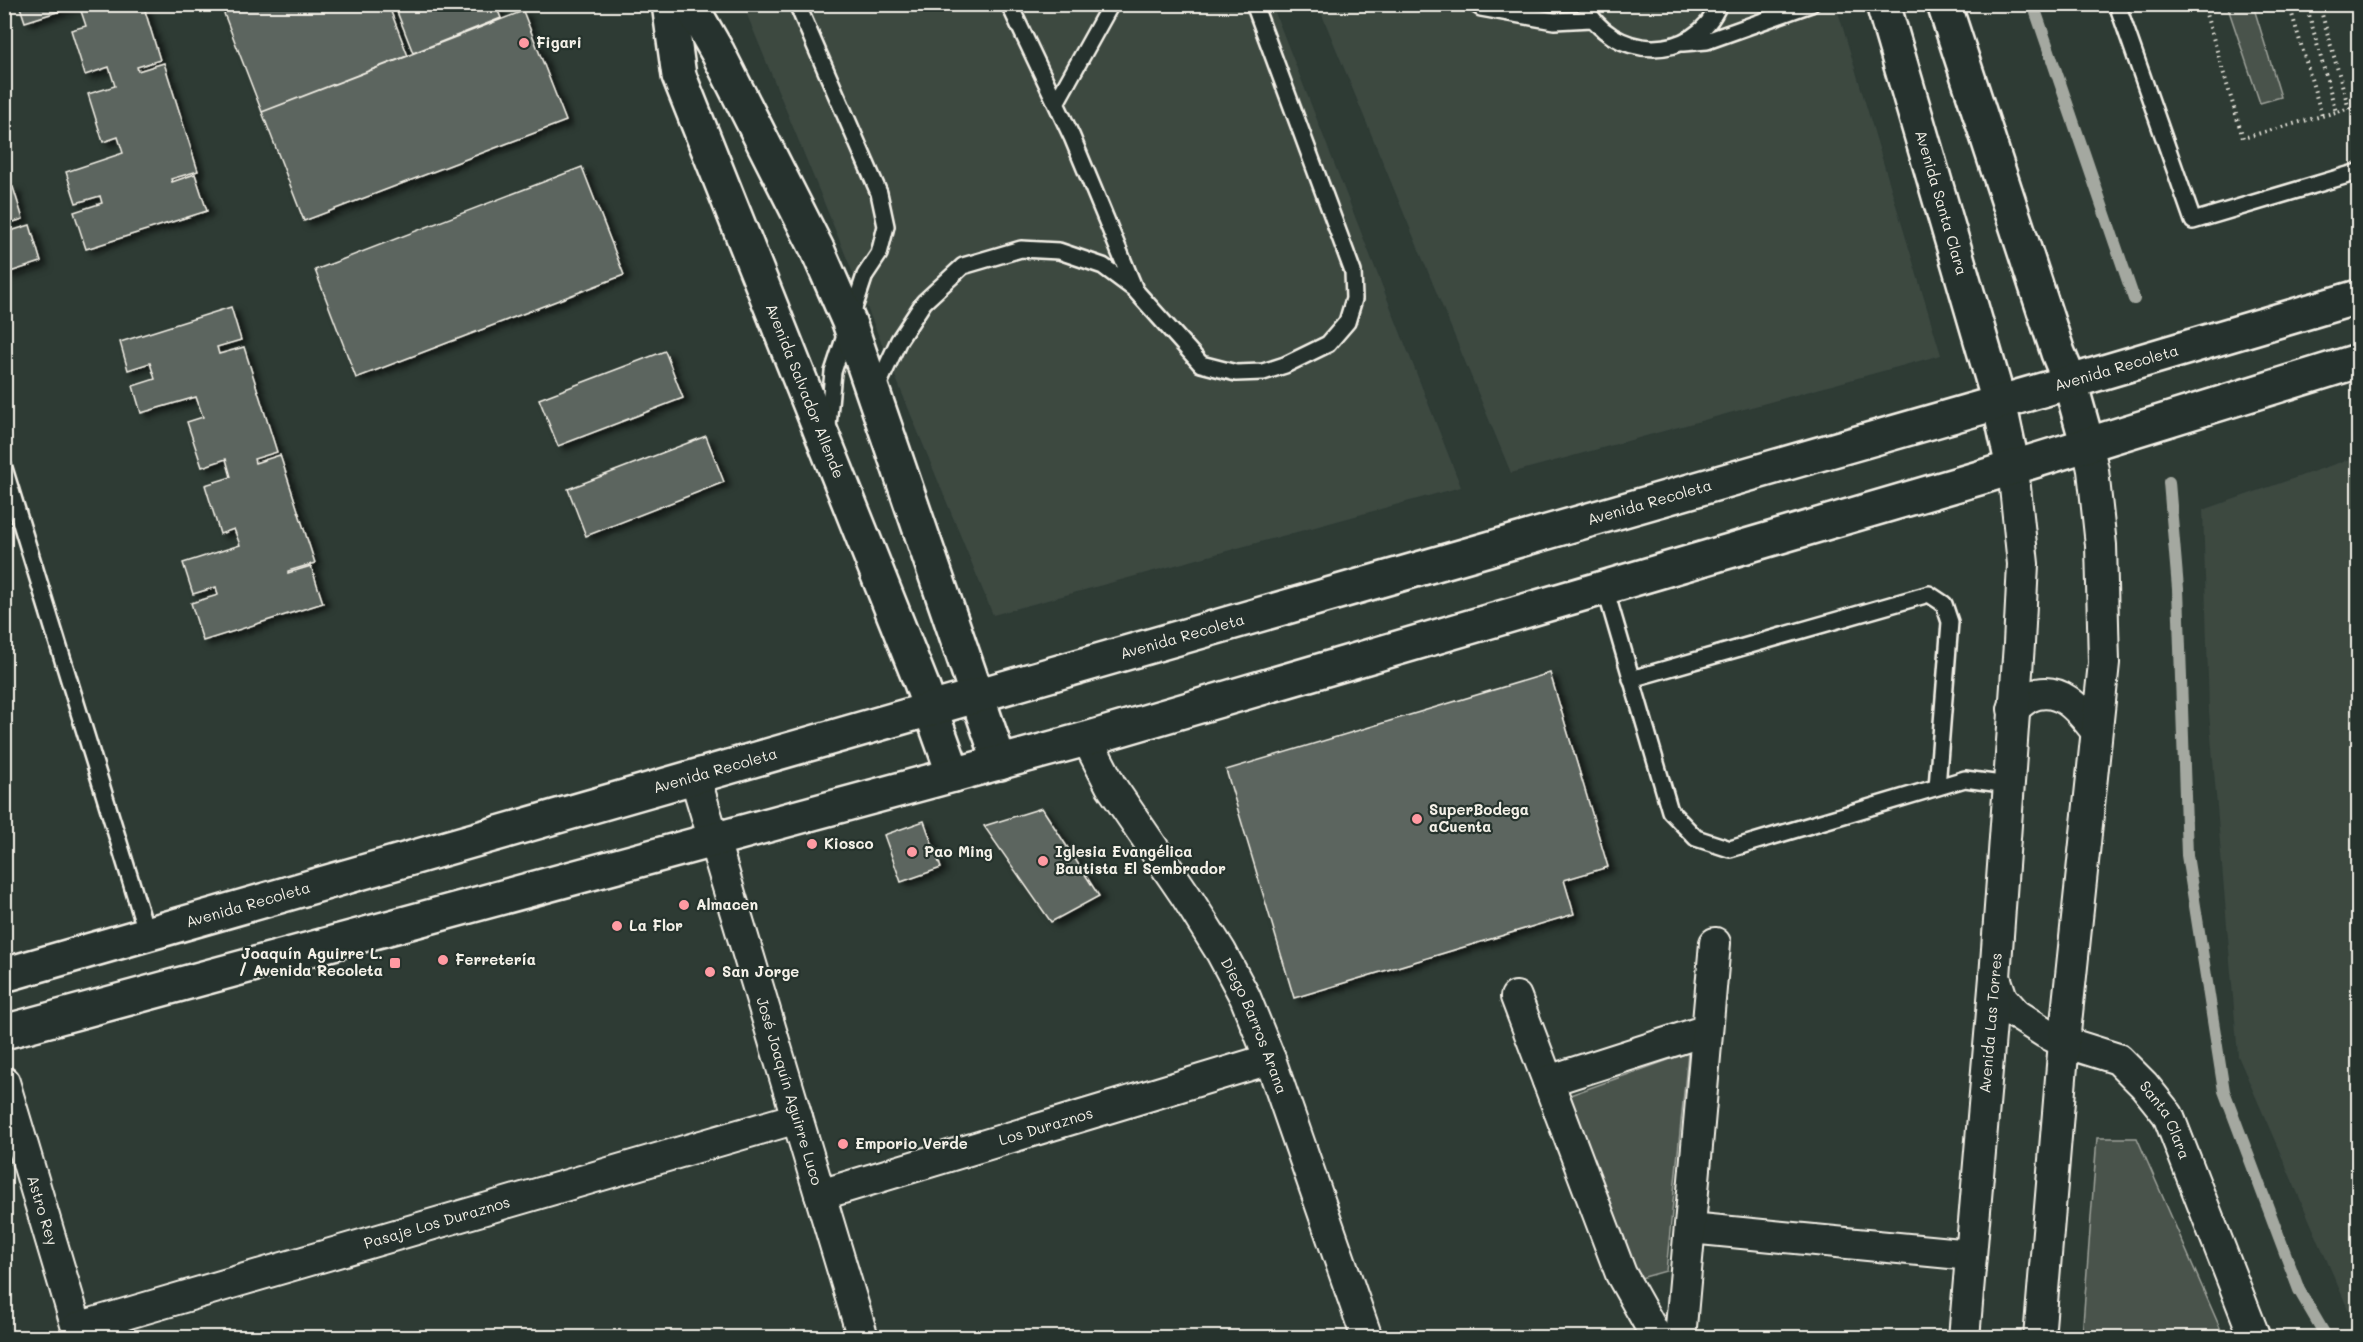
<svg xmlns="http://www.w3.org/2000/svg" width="2363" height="1342" viewBox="0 0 2363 1342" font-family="Mali,sans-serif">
	<defs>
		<filter id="shadow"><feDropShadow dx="6" dy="4" stdDeviation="3" flood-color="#0009"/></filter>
	</defs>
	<rect width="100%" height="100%" fill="#2e3b34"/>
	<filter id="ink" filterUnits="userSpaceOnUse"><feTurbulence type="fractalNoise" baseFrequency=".0167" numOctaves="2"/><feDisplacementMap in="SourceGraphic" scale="12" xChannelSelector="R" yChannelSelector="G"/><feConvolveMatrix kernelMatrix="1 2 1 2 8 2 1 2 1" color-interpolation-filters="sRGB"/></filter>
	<g filter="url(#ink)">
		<path fill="#3c4841" d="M 743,5 L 1272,5 L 1461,487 L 993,615 Z
			M 1318,5 L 1836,5 L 1941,355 L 1511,473 Z
			M 2358,456 L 2358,1332 L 2238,1056 L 2209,712 L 2203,510 Z"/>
		<path fill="#48524c" stroke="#9ea29a" stroke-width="1.5" d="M 2227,5 L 2253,5 L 2281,97 L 2260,103 Z
			M 1688,1053 L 1666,1271 L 1637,1279 L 1570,1095 Z
			M 2097,1138 L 2137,1138 L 2224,1337 L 2082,1337 Z"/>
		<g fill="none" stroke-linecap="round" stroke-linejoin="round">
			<path stroke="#a4a8a0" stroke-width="12" d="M 2033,4 L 2134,299
				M 2169,482 L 2178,589 L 2187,855 L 2224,1091 L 2299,1290 L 2327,1338"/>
		</g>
		<path fill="#5c655e" stroke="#f4f1e8" stroke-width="1.5" filter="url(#shadow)" d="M 19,4 L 143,4 L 160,60 L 137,67 L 138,71 L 164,63 L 198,171 L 171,179 L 172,182 L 195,174 L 207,211 L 86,249 L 74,212 L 102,203 L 100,196 L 76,203 L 66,172 L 123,153 L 118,137 L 103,142 L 88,94 L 115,86 L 109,67 L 85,75 L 71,30 L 86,26 L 79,5 L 25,22 Z
			M 241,4 L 388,4 L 408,56 L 262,112 L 223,11 Z
			M 394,4 L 495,4 L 501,18 L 413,53 Z
			M 2349,4 L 2358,4 L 2358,39 Z
			M 523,11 L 566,121 L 304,221 L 262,112 Z
			M 582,167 L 624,275 L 356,378 L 315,270 Z
			M 13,187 L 23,219 L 4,225 L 4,190 Z
			M 30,225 L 41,262 L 4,274 L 4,233 Z
			M 231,307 L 241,340 L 217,347 L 219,354 L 244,347 L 277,452 L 254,459 L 255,463 L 280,455 L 315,563 L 288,571 L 288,573 L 311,566 L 323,603 L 203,641 L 191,603 L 218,595 L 216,587 L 193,594 L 183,563 L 240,545 L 234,529 L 220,534 L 205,485 L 231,477 L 226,459 L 202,467 L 187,422 L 203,417 L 196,397 L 141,413 L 133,386 L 155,379 L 150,363 L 128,370 L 120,342 Z
			M 665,351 L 683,398 L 558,446 L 539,399 Z
			M 706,436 L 724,482 L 586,536 L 568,489 Z
			M 1550,673 L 1608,867 L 1564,880 L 1574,914 L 1294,998 L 1226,770 Z
			M 1042,808 L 1099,896 L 1051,922 L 984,826 Z
			M 924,821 L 941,868 L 901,882 L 884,835 Z"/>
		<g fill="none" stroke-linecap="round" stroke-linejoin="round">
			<g stroke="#f4f1e8" stroke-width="20">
				<path id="lane" d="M 797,4 L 879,193 L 886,226 L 879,254 L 865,275 L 833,372 L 828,426
					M 1009,4 L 1072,137 L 1134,287
					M 1475,4 L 1481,8 L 1554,21 L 1591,19
					M 1584,4 C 1610,61 1695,64 1719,4
					M 2117,4 L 2193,221 L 2358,172
					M 1683,43 L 1707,41 L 1811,4
					M 1056,103 L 1111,4
					M 876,390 L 899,340 L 924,302 L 963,266 L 1021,249 L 1059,251 L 1103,266 L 1134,289 L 1201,364 L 1236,373 L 1263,372 L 1285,365 L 1328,344 L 1347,322 L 1354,299 L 1353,272 L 1254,4
					M 4,468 L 147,934
					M 1605,588 L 1670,811 L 1696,838 L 1730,849 L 1965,779 L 2008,785
					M 1631,679 L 1929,594 L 1944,604 L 1950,622 L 1937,787"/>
			</g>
			<g stroke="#f4f1e8" stroke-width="34">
				<g id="street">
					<path d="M 2013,709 C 2018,705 2024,700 2029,697 C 2059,683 2080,710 2096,731"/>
					<path id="s1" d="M 1090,738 L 1094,753 L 1111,786 L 1186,896 L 1221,952 L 1245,997 L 1270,1059 L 1367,1338"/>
					<path id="s2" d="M 695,777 L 863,1338"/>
					<path id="s3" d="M 1995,977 L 2002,998 L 2016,1014 L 2044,1032 L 2064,1042 L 2118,1059 L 2144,1085 L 2168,1115 L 2255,1338"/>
					<path d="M 1516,997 L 1621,1274 L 1657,1338"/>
					<path d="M 1548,1081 L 1707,1030"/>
					<path id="s4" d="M 4,1082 L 80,1338"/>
					<path id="s5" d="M 820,1195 L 1270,1059"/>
					<path d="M 1690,1228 L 1971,1255"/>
					<path id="s6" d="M 77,1328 L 797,1118"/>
					<path d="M 1680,1338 L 1715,943"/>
					<path id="s7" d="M 1964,1338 L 1995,977 L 2019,644 L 2023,564 L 2013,468"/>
					<path d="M 2039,1338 L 2064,1042 L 2104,663 L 2101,545 L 2093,470 L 2088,446"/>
				</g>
			</g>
			<g stroke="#f4f1e8" stroke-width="38">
				<g id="secondary">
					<path id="s8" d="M 669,4 L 679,76 L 921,683 L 954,775"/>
					<path d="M 690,4 L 718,53 L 817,249 L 849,322 L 1000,763"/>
					<path id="s9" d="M 1883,4 L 1999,402 L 2013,468"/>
					<path d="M 1944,4 L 2058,353 L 2070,382 L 2088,446"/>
					<path id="s10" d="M 4,975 L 2070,382 L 2358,297"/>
					<path d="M 4,1032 L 1090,738 L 1979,478 L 2358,361"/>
				</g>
			</g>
			<path stroke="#f4f1e8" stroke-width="4" stroke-dasharray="1.5 4.5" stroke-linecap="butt" d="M 2203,4 L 2243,138 L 2336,112
				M 2289,4 L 2322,116
				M 2306,4 L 2336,112 L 2358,106
				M 2319,4 L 2349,109"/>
			<use href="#lane" stroke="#26332d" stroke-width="15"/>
			<use href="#street" stroke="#26332d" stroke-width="30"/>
			<use href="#secondary" stroke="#26332d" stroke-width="33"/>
		</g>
	</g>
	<g fill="#ff9aa2" stroke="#26332d" stroke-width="2">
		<circle cx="524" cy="43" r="6"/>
		<circle cx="1417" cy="819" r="6"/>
		<circle cx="812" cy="844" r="6"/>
		<circle cx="912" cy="852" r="6"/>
		<circle cx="1043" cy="861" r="6"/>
		<circle cx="684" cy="905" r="6"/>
		<circle cx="617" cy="926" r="6"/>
		<circle cx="443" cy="960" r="6"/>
		<rect x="389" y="957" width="12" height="12" rx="3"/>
		<circle cx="710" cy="972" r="6"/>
		<circle cx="843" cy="1144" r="6"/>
	</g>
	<g text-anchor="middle" stroke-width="4.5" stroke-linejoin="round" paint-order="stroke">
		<g font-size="15" font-weight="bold" fill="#f4f1e8" stroke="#26332d" text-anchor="start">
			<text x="536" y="48">Figari</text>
			<text x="1429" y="815">SuperBodega<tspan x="1429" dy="17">aCuenta</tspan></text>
			<text x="824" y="849">Kiosco</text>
			<text x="924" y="857">Pao Ming</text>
			<text x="1055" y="857">Iglesia Evangélica<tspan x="1055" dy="17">Bautista El Sembrador</tspan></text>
			<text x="696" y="910">Almacen</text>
			<text x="629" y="931">La Flor</text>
			<text x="383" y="959" text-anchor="end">Joaquín Aguirre L.<tspan x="383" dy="17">/ Avenida Recoleta</tspan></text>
			<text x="455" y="965">Ferretería</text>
			<text x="722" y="977">San Jorge</text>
			<text x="855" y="1149">Emporio Verde</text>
		</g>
		<g font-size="15" fill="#f4f1e8" stroke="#26332d">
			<text dy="5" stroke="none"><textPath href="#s9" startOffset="207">Avenida Santa Clara</textPath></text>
			<text dy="5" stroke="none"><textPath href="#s10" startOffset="2198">Avenida Recoleta</textPath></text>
			<text dy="5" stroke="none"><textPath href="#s8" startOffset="412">Avenida Salvador Allende</textPath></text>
			<text dy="5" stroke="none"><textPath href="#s10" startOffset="1712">Avenida Recoleta</textPath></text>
			<text dy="5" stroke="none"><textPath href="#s10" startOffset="1226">Avenida Recoleta</textPath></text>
			<text dy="5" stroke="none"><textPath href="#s10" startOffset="740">Avenida Recoleta</textPath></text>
			<text dy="5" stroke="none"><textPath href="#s10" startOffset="254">Avenida Recoleta</textPath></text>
			<text dy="5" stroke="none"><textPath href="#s7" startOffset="316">Avenida Las Torres</textPath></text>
			<text dy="5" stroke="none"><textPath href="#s1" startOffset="333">Diego Barros Arana</textPath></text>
			<text dy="5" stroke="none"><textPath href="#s2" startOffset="328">José Joaquín Aguirre Luco</textPath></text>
			<text dy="5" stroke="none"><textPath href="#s3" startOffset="234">Santa Clara</textPath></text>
			<text dy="5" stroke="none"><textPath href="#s5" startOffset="236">Los Duraznos</textPath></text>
			<text dy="5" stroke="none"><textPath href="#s4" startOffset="134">Astro Rey</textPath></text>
			<text dy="5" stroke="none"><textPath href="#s6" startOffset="375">Pasaje Los Duraznos</textPath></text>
		</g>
	</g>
	<rect width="2363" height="1342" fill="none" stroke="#26332d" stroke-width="24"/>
	<rect x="12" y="12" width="2339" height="1318" fill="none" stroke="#f4f1e8" stroke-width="2" filter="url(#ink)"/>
</svg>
